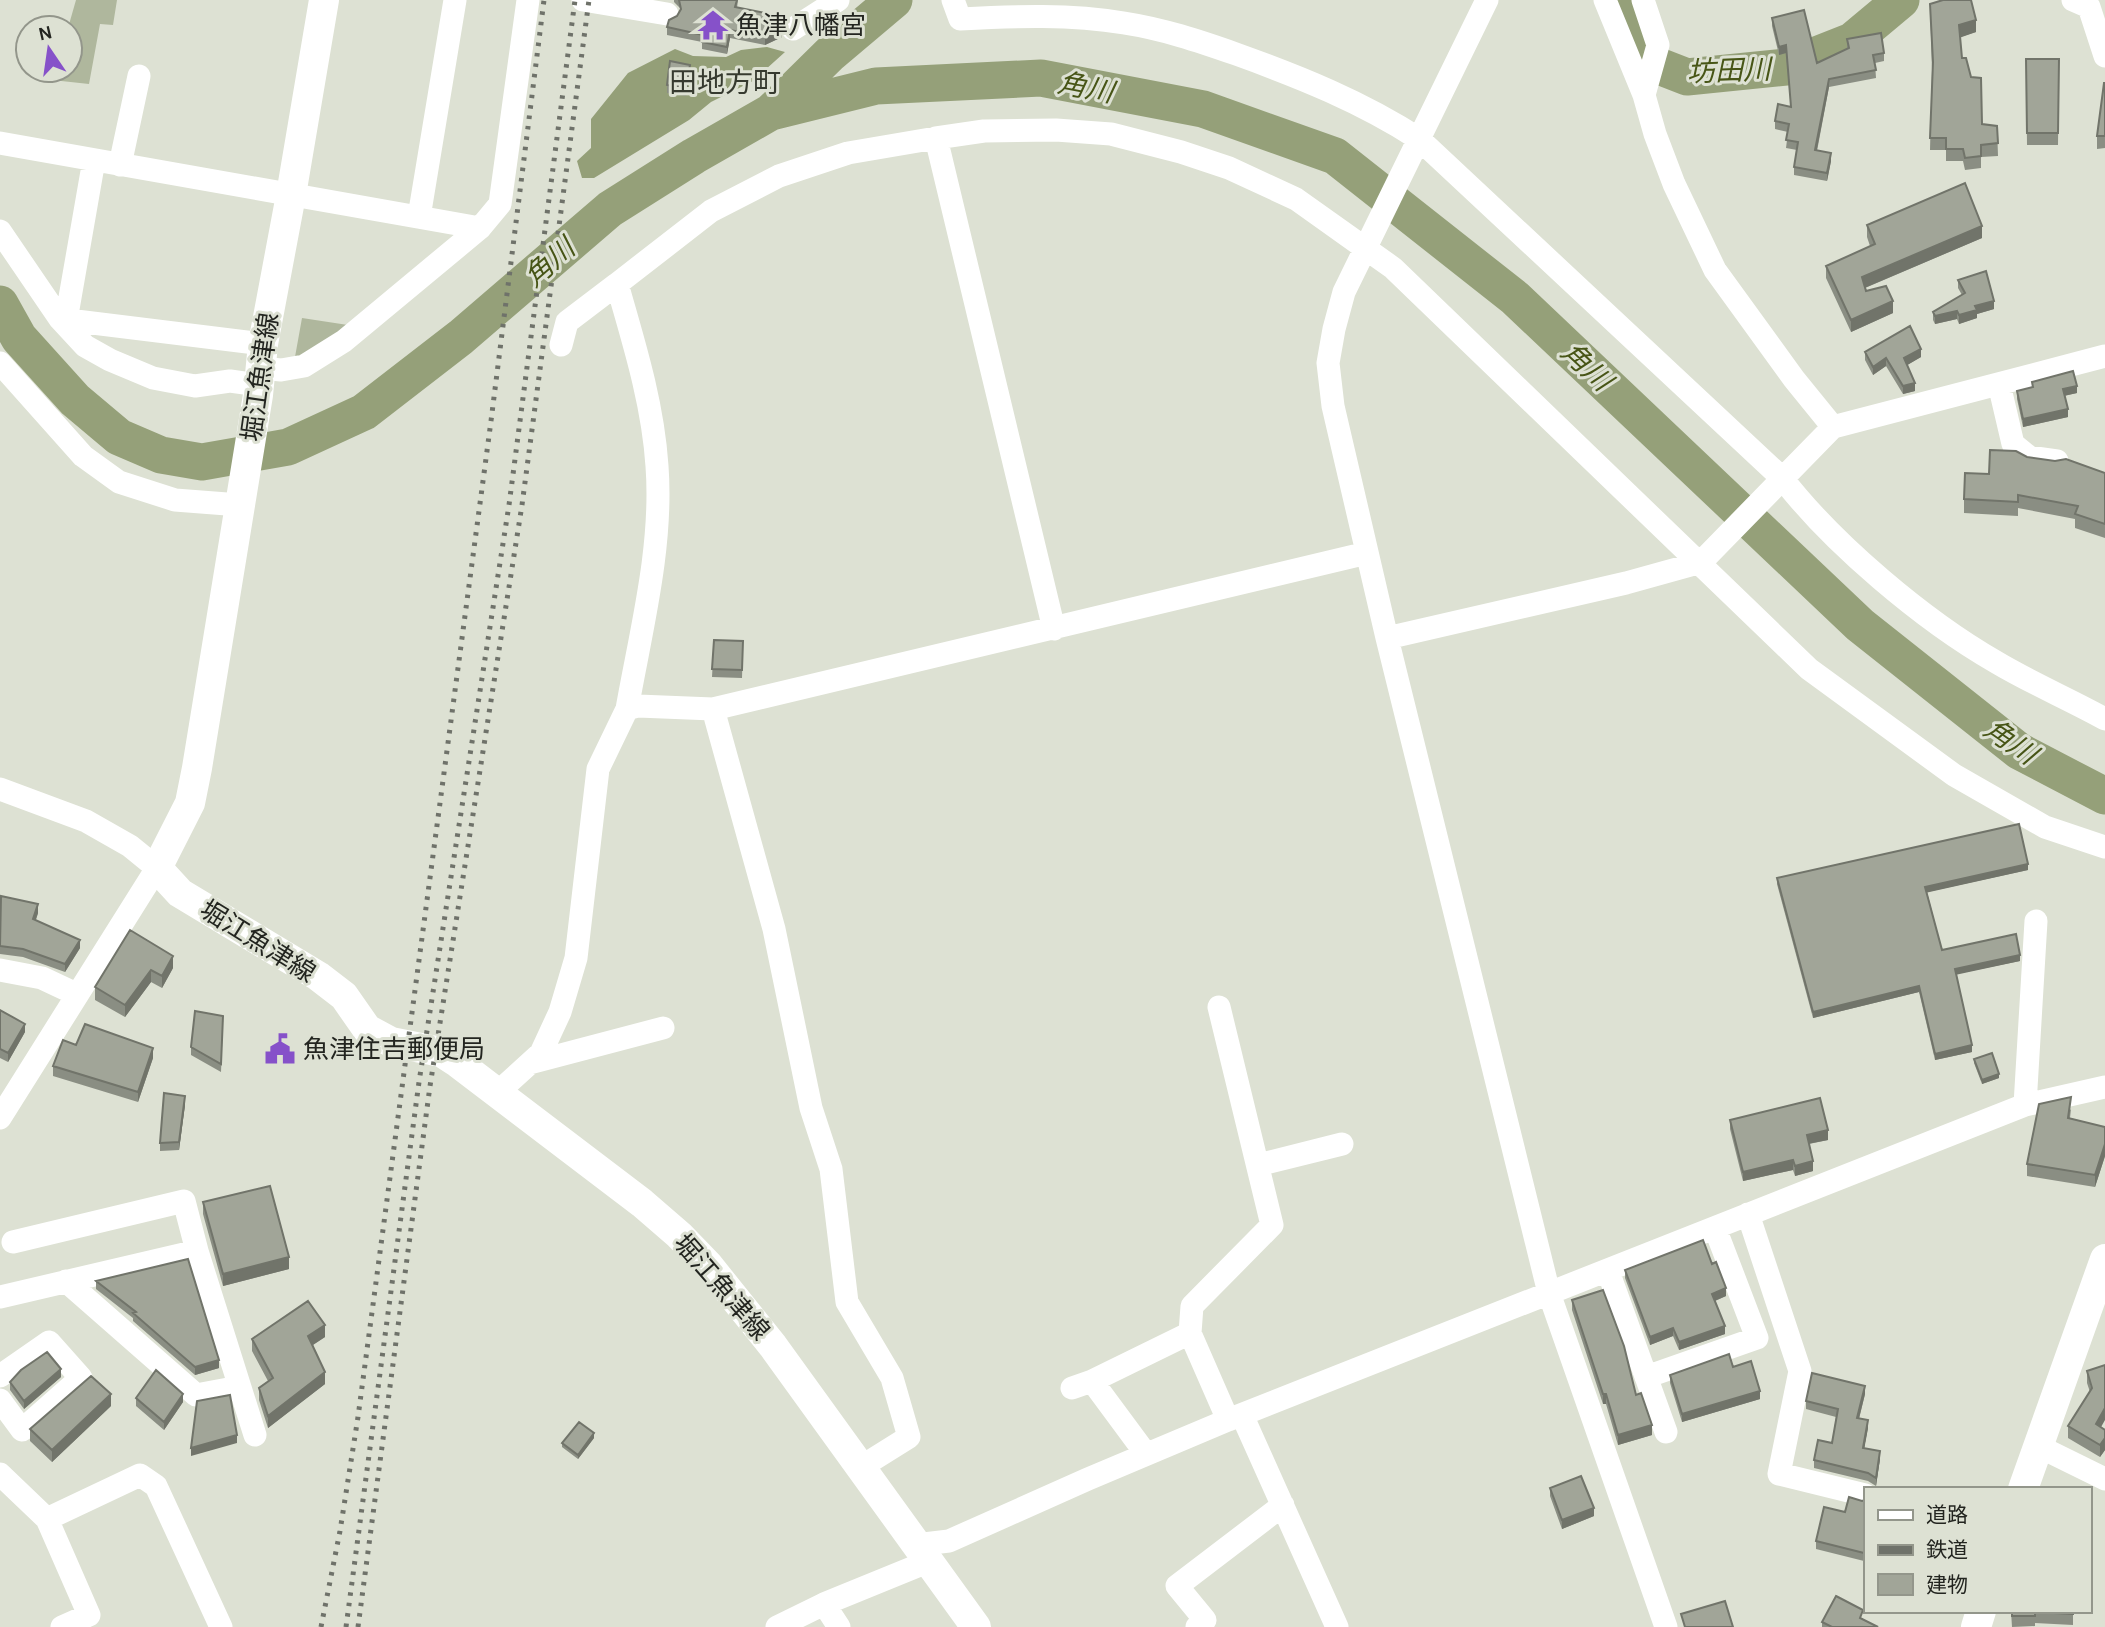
<svg xmlns="http://www.w3.org/2000/svg" width="2105" height="1627" viewBox="0 0 2105 1627" font-family="Karla,'Noto Sans JP',sans-serif">
	<rect width="100%" height="100%" fill="#dde1d3"/>
	<path fill="#afb79d" d="M 76,0 L 117,0 L 113,25 L 100,24 L 89,84 L 52,80 L 55,70 L 70,70 L 70,28 L 68,28 Z
		M 302,318 L 361,327 L 293,368 Z"/>
	<path fill="#949f78" d="M 767,47 L 785,52 L 753,81 L 711,102 L 689,120 L 594,178 L 582,178 L 577,161 L 591,148 L 591,119 L 628,73 L 675,49 L 693,56 L 726,57 L 741,50 Z"/>
	<g fill="none" stroke-linecap="round" stroke-linejoin="round">
		<path stroke="#95a079" stroke-width="37" d="M 1621,0 L 1637,41 L 1651,63 L 1687,77 L 1786,67 L 1852,41 L 1901,0
			M 772,111 L 830,54 L 894,0
			M 0,304 L 19,338 L 75,400 L 119,437 L 161,455 L 202,462 L 288,447 L 364,412 L 461,337 L 610,209 L 694,156 L 771,112 L 876,86 L 1041,78 L 1203,109 L 1335,156 L 1515,298 L 1860,625 L 2019,751 L 2105,796"/>
		<path stroke="#fff" stroke-width="23" d="M 583,0 L 667,14
			M 953,0 L 960,19 C 1015,16 1070,14 1124,23 C 1163,29 1199,41 1236,54 C 1300,77 1362,102 1419,139 L 1782,478 C 1833,544 1923,620 1996,662 C 2031,683 2069,699 2105,719
			M 1487,0 L 1344,292 L 1334,329 L 1328,363 L 1333,406 L 1387,638 L 1549,1293 L 1666,1627
			M 1605,0 L 1644,95
			M 1643,0 L 1658,45 L 1644,95 L 1655,134 L 1674,184 L 1715,270 L 1794,379 L 1833,427
			M 2073,0 L 2089,7 L 2105,56
			M 793,29 L 838,0
			M 936,138 L 984,131 L 1056,130 L 1111,134 L 1181,152 L 1229,168 L 1296,199 L 1393,268 L 1809,669 L 1954,775 L 2045,827 L 2105,847
			M 0,143 L 480,228
			M 120,165 L 139,76
			M 419,217 L 455,0
			M 0,231 L 60,319 L 85,346 L 110,360 L 153,378 L 195,386 L 230,381 L 259,385
			M 617,284 L 711,211 L 779,176 L 848,153 L 936,138 L 1054,629
			M 60,319 L 263,344
			M 60,319 L 68,309 L 94,160
			M 561,345 L 567,322 L 617,284 C 634,343 653,404 657,466 C 663,547 641,630 627,709
			M 0,363 L 83,456 L 119,482 L 175,500 L 240,505
			M 261,368 L 281,370 L 304,366 L 344,341 L 480,228 L 500,204 L 528,0
			M 1999,384 L 2013,444 L 2029,457 L 2057,461
			M 1387,638 L 1626,583 L 1698,563 L 1708,555 L 1833,427 L 2105,356
			M 713,709 L 774,929 L 811,1108 L 831,1169 L 847,1302 L 892,1378 L 909,1437 L 861,1467
			M 0,789 L 86,821 L 130,846 L 157,868 L 0,1118
			M 0,970 L 42,978 L 76,994
			M 1219,1007 L 1272,1225 L 1192,1306 L 1190,1333 L 1228,1420
			M 530,1063 L 663,1028
			M 497,1093 L 541,1053 L 560,1012 L 576,958 L 598,769 L 627,709 L 638,706 L 713,709 L 1367,553
			M 2025,1105 L 2036,921
			M 1258,1165 L 1342,1144
			M 1748,1214 L 1800,1371 L 1779,1474 L 1865,1495
			M 13,1242 L 184,1201 L 197,1251
			M 1608,1271 L 1666,1432
			M 66,1281 L 196,1395 L 239,1387
			M 0,1297 L 197,1251 L 255,1435
			M 0,1376 L 49,1342 L 81,1378 L 22,1430 L 0,1400
			M 1646,1377 L 1757,1338 L 1715,1228
			M 1092,1381 L 1190,1333
			M 1072,1388 L 1092,1381 L 1146,1454
			M 1242,1415 L 1337,1627
			M 2038,1446 L 2105,1479
			M 0,1474 L 47,1519 L 140,1475 L 156,1486 L 221,1627
			M 47,1519 L 89,1615 L 62,1627
			M 915,1545 L 949,1541 L 1088,1479 L 1228,1420 L 2025,1105 L 2105,1087
			M 824,1604 L 839,1627
			M 777,1627 L 824,1604 L 927,1562
			M 1197,1627 L 1205,1620 L 1177,1586 L 1283,1505"/>
		<path stroke="#fff" stroke-width="30" d="M 324,0 L 291,195 L 263,344 L 258,395 L 197,768 L 190,803 L 157,868 L 180,893 L 318,976 L 344,996 L 367,1029 L 391,1042 L 441,1052 L 458,1063 L 642,1203 L 679,1235 L 708,1265 L 773,1346 L 976,1627
			M 2023,1489 L 2105,1259
			M 1976,1627 L 1981,1611"/>
		<path stroke="#6f726a" stroke-width="5" stroke-dasharray="3.5 7" stroke-linecap="butt" d="M 321,1627 L 340,1531 L 358,1417 L 491,421 L 544,0
			M 346,1627 L 419,1082 L 509,505 L 575,0
			M 358,1627 L 430,1086 L 522,505 L 589,0"/>
	</g>
	<path fill="#8a8e83" d="M 674,0 L 738,0 L 737,8 L 780,25 L 782,37 L 765,45 L 730,38 L 727,54 L 702,49 L 702,42 L 667,35 L 667,27 L 677,16 L 680,10 L 680,8 L 674,2 Z
		M 1930,4 L 1976,32 L 1960,37 L 1962,58 L 1982,124 L 1997,126 L 1998,156 L 1981,157 L 1981,168 L 1965,170 L 1963,161 L 1946,161 L 1946,150 L 1930,150 L 1932,70 Z
		M 1772,18 L 1817,63 L 1847,49 L 1847,39 L 1884,53 L 1884,61 L 1875,63 L 1876,78 L 1829,87 L 1817,151 L 1831,161 L 1827,181 L 1794,175 L 1794,167 L 1797,150 L 1786,148 L 1788,132 L 1775,129 L 1775,121 L 1791,107 L 1786,53 L 1779,55 L 1772,26 Z
		M 2026,59 L 2059,59 L 2058,145 L 2027,145 Z
		M 690,73 L 686,96 L 667,93 L 667,85 Z
		M 2105,83 L 2105,148 L 2097,149 L 2097,136 Z
		M 1867,225 L 1982,238 L 1865,288 L 1866,291 L 1893,313 L 1851,332 L 1826,278 L 1826,266 L 1870,246 L 1867,237 Z
		M 1958,280 L 1994,309 L 1977,314 L 1977,318 L 1959,324 L 1957,319 L 1935,324 L 1933,320 L 1933,312 L 1962,295 L 1958,288 Z
		M 1865,352 L 1921,357 L 1907,365 L 1915,391 L 1903,394 L 1886,366 L 1873,375 L 1865,360 Z
		M 2032,382 L 2077,393 L 2064,396 L 2068,417 L 2023,427 L 2017,399 L 2017,391 L 2032,387 Z
		M 2027,457 L 2105,473 L 2105,538 L 2075,528 L 2075,519 L 2018,508 L 2018,516 L 1964,513 L 1964,499 L 1989,474 Z
		M 714,640 L 743,641 L 742,678 L 712,677 Z
		M 2028,870 L 1927,892 L 1942,950 L 2020,961 L 1956,974 L 1972,1052 L 1935,1060 L 1919,992 L 1813,1018 L 1777,884 L 1777,878 Z
		M 0,907 L 38,913 L 36,920 L 80,948 L 65,972 L 23,957 L 0,954 Z
		M 130,930 L 173,968 L 162,988 L 151,982 L 125,1017 L 95,1000 L 95,987 Z
		M 0,1010 L 25,1032 L 8,1062 L 0,1058 Z
		M 223,1024 L 221,1072 L 191,1055 L 191,1047 Z
		M 76,1045 L 153,1058 L 138,1102 L 53,1076 L 53,1066 Z
		M 1974,1059 L 1999,1078 L 1982,1084 L 1974,1063 Z
		M 185,1105 L 179,1150 L 160,1151 L 160,1143 Z
		M 2071,1109 L 2070,1118 L 2105,1127 L 2105,1156 L 2095,1187 L 2027,1176 L 2027,1164 Z
		M 1730,1120 L 1828,1140 L 1809,1144 L 1813,1171 L 1795,1176 L 1793,1170 L 1743,1181 L 1730,1129 Z
		M 203,1202 L 289,1269 L 223,1286 L 203,1214 Z
		M 1712,1264 L 1726,1296 L 1715,1301 L 1725,1334 L 1679,1350 L 1673,1336 L 1650,1345 L 1625,1278 L 1625,1270 Z
		M 96,1281 L 219,1368 L 195,1375 L 133,1321 L 133,1318 L 96,1289 Z
		M 1572,1300 L 1636,1395 L 1652,1435 L 1618,1445 L 1606,1404 L 1603,1404 L 1572,1310 Z
		M 325,1337 L 313,1345 L 325,1384 L 268,1428 L 259,1400 L 259,1388 L 268,1381 L 252,1351 L 252,1339 Z
		M 1733,1367 L 1760,1399 L 1682,1422 L 1670,1383 L 1670,1375 Z
		M 2087,1371 L 2101,1427 L 2105,1430 L 2105,1450 L 2100,1457 L 2068,1438 L 2068,1426 L 2090,1392 L 2087,1383 Z
		M 61,1377 L 24,1409 L 10,1390 L 10,1382 Z
		M 1865,1394 L 1859,1419 L 1868,1428 L 1864,1448 L 1880,1459 L 1876,1486 L 1868,1481 L 1814,1468 L 1814,1460 L 1832,1443 L 1836,1417 L 1806,1409 L 1806,1401 Z
		M 136,1398 L 183,1402 L 164,1430 L 136,1406 Z
		M 111,1406 L 52,1462 L 30,1441 L 30,1429 Z
		M 594,1438 L 578,1459 L 562,1447 L 562,1443 Z
		M 1550,1488 L 1594,1516 L 1562,1529 L 1550,1496 Z
		M 1865,1500 L 1865,1555 L 1864,1561 L 1816,1549 L 1816,1541 L 1845,1512 L 1862,1501 Z
		M 2011,1611 L 2073,1611 L 2073,1625 L 2035,1623 L 2035,1626 L 2012,1627 Z
		M 1863,1618 L 1863,1619 L 1878,1627 L 1822,1627 L 1822,1622 Z"/>
	<path fill="#71746a" d="M 1976,20 L 1976,32 L 1959,38 L 1959,25 Z
		M 782,29 L 782,37 L 765,45 L 765,37 Z
		M 730,30 L 730,38 L 727,54 L 727,47 Z
		M 1786,45 L 1786,53 L 1779,55 L 1779,47 Z
		M 690,65 L 690,73 L 686,96 L 686,88 Z
		M 1829,79 L 1829,87 L 1815,159 L 1815,150 Z
		M 1831,153 L 1831,161 L 1827,181 L 1827,173 Z
		M 1982,226 L 1982,238 L 1862,289 L 1862,277 Z
		M 1893,301 L 1893,313 L 1851,332 L 1851,320 Z
		M 1994,301 L 1994,309 L 1977,314 L 1977,318 L 1959,324 L 1959,315 L 1975,306 Z
		M 1957,311 L 1957,319 L 1935,324 L 1935,316 Z
		M 1921,349 L 1921,357 L 1904,367 L 1904,358 Z
		M 1886,358 L 1886,366 L 1873,375 L 1873,367 Z
		M 1915,383 L 1915,391 L 1903,394 L 1903,386 Z
		M 2077,386 L 2077,393 L 2063,396 L 2063,389 Z
		M 2068,409 L 2068,417 L 2023,427 L 2023,419 Z
		M 2028,864 L 2028,870 L 1925,893 L 1925,887 Z
		M 38,904 L 38,913 L 33,927 L 33,919 Z
		M 80,940 L 80,948 L 65,972 L 65,964 Z
		M 2020,955 L 2020,961 L 1955,975 L 1955,969 Z
		M 173,956 L 173,968 L 162,988 L 162,976 Z
		M 151,970 L 151,982 L 125,1017 L 125,1005 Z
		M 1919,986 L 1919,992 L 1813,1018 L 1813,1012 Z
		M 25,1024 L 25,1032 L 8,1062 L 8,1053 Z
		M 1972,1045 L 1972,1052 L 1935,1060 L 1935,1054 Z
		M 153,1048 L 153,1058 L 138,1102 L 138,1092 Z
		M 1999,1074 L 1999,1078 L 1982,1084 L 1982,1080 Z
		M 185,1096 L 185,1105 L 179,1150 L 179,1142 Z
		M 1828,1130 L 1828,1140 L 1807,1144 L 1807,1135 Z
		M 2105,1144 L 2105,1156 L 2095,1187 L 2095,1175 Z
		M 1793,1160 L 1793,1170 L 1743,1181 L 1743,1172 Z
		M 1813,1161 L 1813,1171 L 1795,1176 L 1795,1166 Z
		M 289,1257 L 289,1269 L 223,1286 L 223,1274 Z
		M 1726,1288 L 1726,1296 L 1712,1302 L 1712,1294 Z
		M 325,1325 L 325,1337 L 308,1348 L 308,1336 Z
		M 1725,1326 L 1725,1334 L 1679,1350 L 1679,1342 Z
		M 1673,1328 L 1673,1336 L 1650,1345 L 1650,1337 Z
		M 219,1360 L 219,1368 L 195,1375 L 195,1367 Z
		M 61,1369 L 61,1377 L 24,1409 L 24,1401 Z
		M 325,1372 L 325,1384 L 268,1428 L 268,1416 Z
		M 1865,1386 L 1865,1394 L 1857,1426 L 1857,1418 Z
		M 1760,1391 L 1760,1399 L 1682,1422 L 1682,1414 Z
		M 111,1394 L 111,1406 L 52,1462 L 52,1450 Z
		M 183,1394 L 183,1402 L 164,1430 L 164,1422 Z
		M 1603,1394 L 1606,1394 L 1606,1404 L 1603,1404 Z
		M 2105,1408 L 2105,1420 L 2096,1436 L 2096,1424 Z
		M 1868,1420 L 1868,1428 L 1863,1456 L 1863,1448 Z
		M 1652,1425 L 1652,1435 L 1618,1445 L 1618,1435 Z
		M 594,1433 L 594,1438 L 578,1459 L 578,1455 Z
		M 237,1435 L 237,1443 L 191,1456 L 191,1448 Z
		M 2105,1438 L 2105,1450 L 2100,1457 L 2100,1445 Z
		M 1880,1451 L 1880,1459 L 1876,1486 L 1876,1478 Z
		M 1594,1508 L 1594,1516 L 1562,1529 L 1562,1520 Z"/>
	<path fill="#a1a598" stroke="#71746a" stroke-width="2" d="M 679,0 L 737,0 L 735,7 L 780,16 L 779,23 L 782,29 L 765,37 L 730,30 L 727,47 L 702,42 L 703,35 L 667,27 L 669,20 L 677,16 L 681,9 Z
		M 1943,0 L 1971,0 L 1976,20 L 1959,25 L 1962,58 L 1966,58 L 1971,77 L 1981,78 L 1982,124 L 1997,126 L 1998,143 L 1981,145 L 1981,156 L 1965,158 L 1963,149 L 1946,149 L 1946,138 L 1930,138 L 1933,62 L 1930,4 Z
		M 1804,10 L 1817,63 L 1849,48 L 1847,39 L 1881,33 L 1884,53 L 1873,55 L 1876,70 L 1829,79 L 1815,150 L 1831,153 L 1827,173 L 1794,167 L 1798,142 L 1786,140 L 1789,124 L 1775,121 L 1778,104 L 1791,107 L 1786,45 L 1779,47 L 1772,18 Z
		M 2026,59 L 2059,59 L 2058,133 L 2027,133 Z
		M 670,61 L 690,65 L 686,88 L 667,85 Z
		M 2104,83 L 2105,83 L 2105,136 L 2097,136 Z
		M 1965,183 L 1982,226 L 1862,277 L 1866,291 L 1886,286 L 1893,301 L 1851,320 L 1826,266 L 1875,244 L 1867,225 Z
		M 1986,271 L 1994,301 L 1975,306 L 1977,310 L 1959,315 L 1957,311 L 1935,316 L 1933,312 L 1965,293 L 1958,280 Z
		M 1910,326 L 1921,349 L 1904,358 L 1915,383 L 1903,386 L 1886,358 L 1873,367 L 1865,352 Z
		M 2073,371 L 2077,386 L 2063,389 L 2068,409 L 2023,419 L 2017,391 L 2033,387 L 2032,382 Z
		M 1990,450 L 2016,451 L 2027,457 L 2055,461 L 2066,459 L 2105,473 L 2105,524 L 2075,514 L 2078,506 L 2018,495 L 2018,502 L 1964,499 L 1965,473 L 1989,474 Z
		M 714,640 L 743,641 L 742,670 L 712,669 Z
		M 2019,824 L 2028,864 L 1925,887 L 1942,950 L 2016,934 L 2020,955 L 1955,969 L 1972,1045 L 1935,1054 L 1919,986 L 1813,1012 L 1777,878 Z
		M 1,896 L 38,904 L 33,919 L 80,940 L 65,964 L 23,949 L 0,946 Z
		M 130,930 L 173,956 L 162,976 L 151,970 L 125,1005 L 95,987 Z
		M 0,1010 L 25,1024 L 8,1053 L 0,1049 Z
		M 195,1011 L 223,1016 L 221,1064 L 191,1047 Z
		M 85,1024 L 153,1048 L 138,1092 L 53,1066 L 63,1040 L 76,1045 Z
		M 1992,1053 L 1999,1074 L 1982,1080 L 1974,1059 Z
		M 164,1093 L 185,1096 L 179,1142 L 160,1143 Z
		M 2071,1097 L 2068,1118 L 2105,1127 L 2105,1144 L 2095,1175 L 2027,1164 L 2039,1104 Z
		M 1820,1098 L 1828,1130 L 1807,1135 L 1813,1161 L 1795,1166 L 1793,1160 L 1743,1172 L 1730,1120 Z
		M 270,1186 L 289,1257 L 223,1274 L 203,1202 Z
		M 1703,1240 L 1712,1264 L 1716,1262 L 1726,1288 L 1712,1294 L 1725,1326 L 1679,1342 L 1673,1328 L 1650,1337 L 1625,1270 Z
		M 188,1259 L 219,1360 L 195,1367 L 133,1313 L 136,1312 L 96,1281 Z
		M 1603,1290 L 1624,1346 L 1636,1395 L 1641,1393 L 1652,1425 L 1618,1435 L 1606,1394 L 1603,1394 L 1572,1300 Z
		M 308,1301 L 325,1325 L 308,1336 L 325,1372 L 268,1416 L 259,1388 L 273,1378 L 252,1339 Z
		M 47,1352 L 61,1369 L 24,1401 L 10,1382 L 21,1370 Z
		M 1729,1354 L 1733,1367 L 1751,1361 L 1760,1391 L 1682,1414 L 1670,1375 Z
		M 2105,1365 L 2105,1408 L 2096,1424 L 2105,1430 L 2105,1438 L 2100,1445 L 2068,1426 L 2092,1388 L 2087,1371 Z
		M 156,1370 L 183,1394 L 164,1422 L 136,1398 Z
		M 1812,1373 L 1865,1386 L 1857,1418 L 1868,1420 L 1863,1448 L 1880,1451 L 1876,1478 L 1868,1473 L 1814,1460 L 1818,1440 L 1832,1443 L 1838,1409 L 1806,1401 Z
		M 91,1376 L 111,1394 L 52,1450 L 30,1429 Z
		M 230,1395 L 237,1435 L 191,1448 L 197,1401 Z
		M 579,1422 L 594,1433 L 578,1455 L 562,1443 Z
		M 1581,1476 L 1594,1508 L 1562,1520 L 1550,1488 Z
		M 1849,1497 L 1862,1501 L 1865,1500 L 1865,1547 L 1864,1553 L 1816,1541 L 1824,1507 L 1845,1512 Z
		M 1836,1596 L 1863,1610 L 1860,1618 L 1878,1627 L 1832,1627 L 1822,1622 Z
		M 1725,1601 L 1733,1627 L 1685,1627 L 1681,1614 Z
		M 2012,1611 L 2073,1611 L 2073,1614 L 2035,1612 L 2035,1616 L 2012,1616 Z"/>
	<defs>
		<g id="temple-bare" transform="scale(2.415)"><path d="M0-6L5-2H3V0L6.5 2.5H4V6H1.5V3h-3V6H-4V2.5H-6.5L-3 0V-2H-5Z" fill="#8651c9" stroke="#dde1d3" stroke-width="2.5" paint-order="stroke"/></g>
		<g id="civic-bare" transform="scale(2.415)"><path d="M-.6-6.5H3V-4.5H.6V-3L4-1V1h2V6H-6V1h2V-1L-.6-3ZM-1.2 2.5V6h2.4V2.5Z" fill="#8651c9" stroke="#dde1d3" stroke-width="2.5" paint-order="stroke"/></g>
	</defs>
	<g fill-rule="evenodd">
		<use href="#temple-bare" x="713" y="25"/>
		<use href="#civic-bare" x="280" y="1049"/>
	</g>
	<g text-anchor="middle" stroke-width="6" stroke-linejoin="round" paint-order="stroke">
		<g font-size="26" fill="#232520" stroke="#dde1d3" text-anchor="start">
			<text x="736" y="34">魚津八幡宮</text>
			<text x="303" y="1058">魚津住吉郵便局</text>
		</g>
		<g font-size="26" fill="#232520" stroke="#dde1d3">
			<text transform="translate(260 377) rotate(-82)" y="9">堀江魚津線</text>
			<text transform="translate(258 941) rotate(32)" y="9">堀江魚津線</text>
			<text transform="translate(722 1287) rotate(49)" y="9">堀江魚津線</text>
		</g>
		<g font-size="28" font-style="italic" fill="#475516" stroke="#dde1d3">
			<text transform="translate(1729 70) rotate(-2)" y="10">坊田川</text>
			<text transform="translate(1086 87) rotate(11)" y="10">角川</text>
			<text transform="translate(549 262) rotate(-41)" y="10">角川</text>
			<text transform="translate(1587 366) rotate(43)" y="10">角川</text>
			<text transform="translate(2011 741) rotate(35)" y="10">角川</text>
		</g>
		<g font-size="28" fill="#363a2f" stroke="#dde1d3">
			<text x="725" y="92">田地方町</text>
		</g>
	</g>
	<rect x="1864" y="1487" width="228" height="126" fill="#dde1d3" stroke="#93968b" stroke-width="2"/>
	<rect x="1878" y="1510" width="35" height="10" fill="#ffffff" stroke="#93968b" stroke-width="2"/>
	<text x="1926" y="1522" font-size="21" fill="#232520">道路</text>
	<rect x="1878" y="1545" width="35" height="10" fill="#6f726a" stroke="#93968b" stroke-width="2"/>
	<text x="1926" y="1557" font-size="21" fill="#232520">鉄道</text>
	<rect x="1878" y="1574" width="35" height="21" fill="#a1a598" stroke="#93968b" stroke-width="2"/>
	<text x="1926" y="1592" font-size="21" fill="#232520">建物</text>
	<g transform="translate(49 49) rotate(347)"><circle r="33" fill="#dde1d3" stroke="#93968b" stroke-width="2"/>
	<path d="M0-5L12 26L0 18L-12 26Z" fill="#8651c9"/>
	<text y="-10" font-size="19" font-weight="bold" text-anchor="middle" fill="#232520">N</text>
	</g>
</svg>
